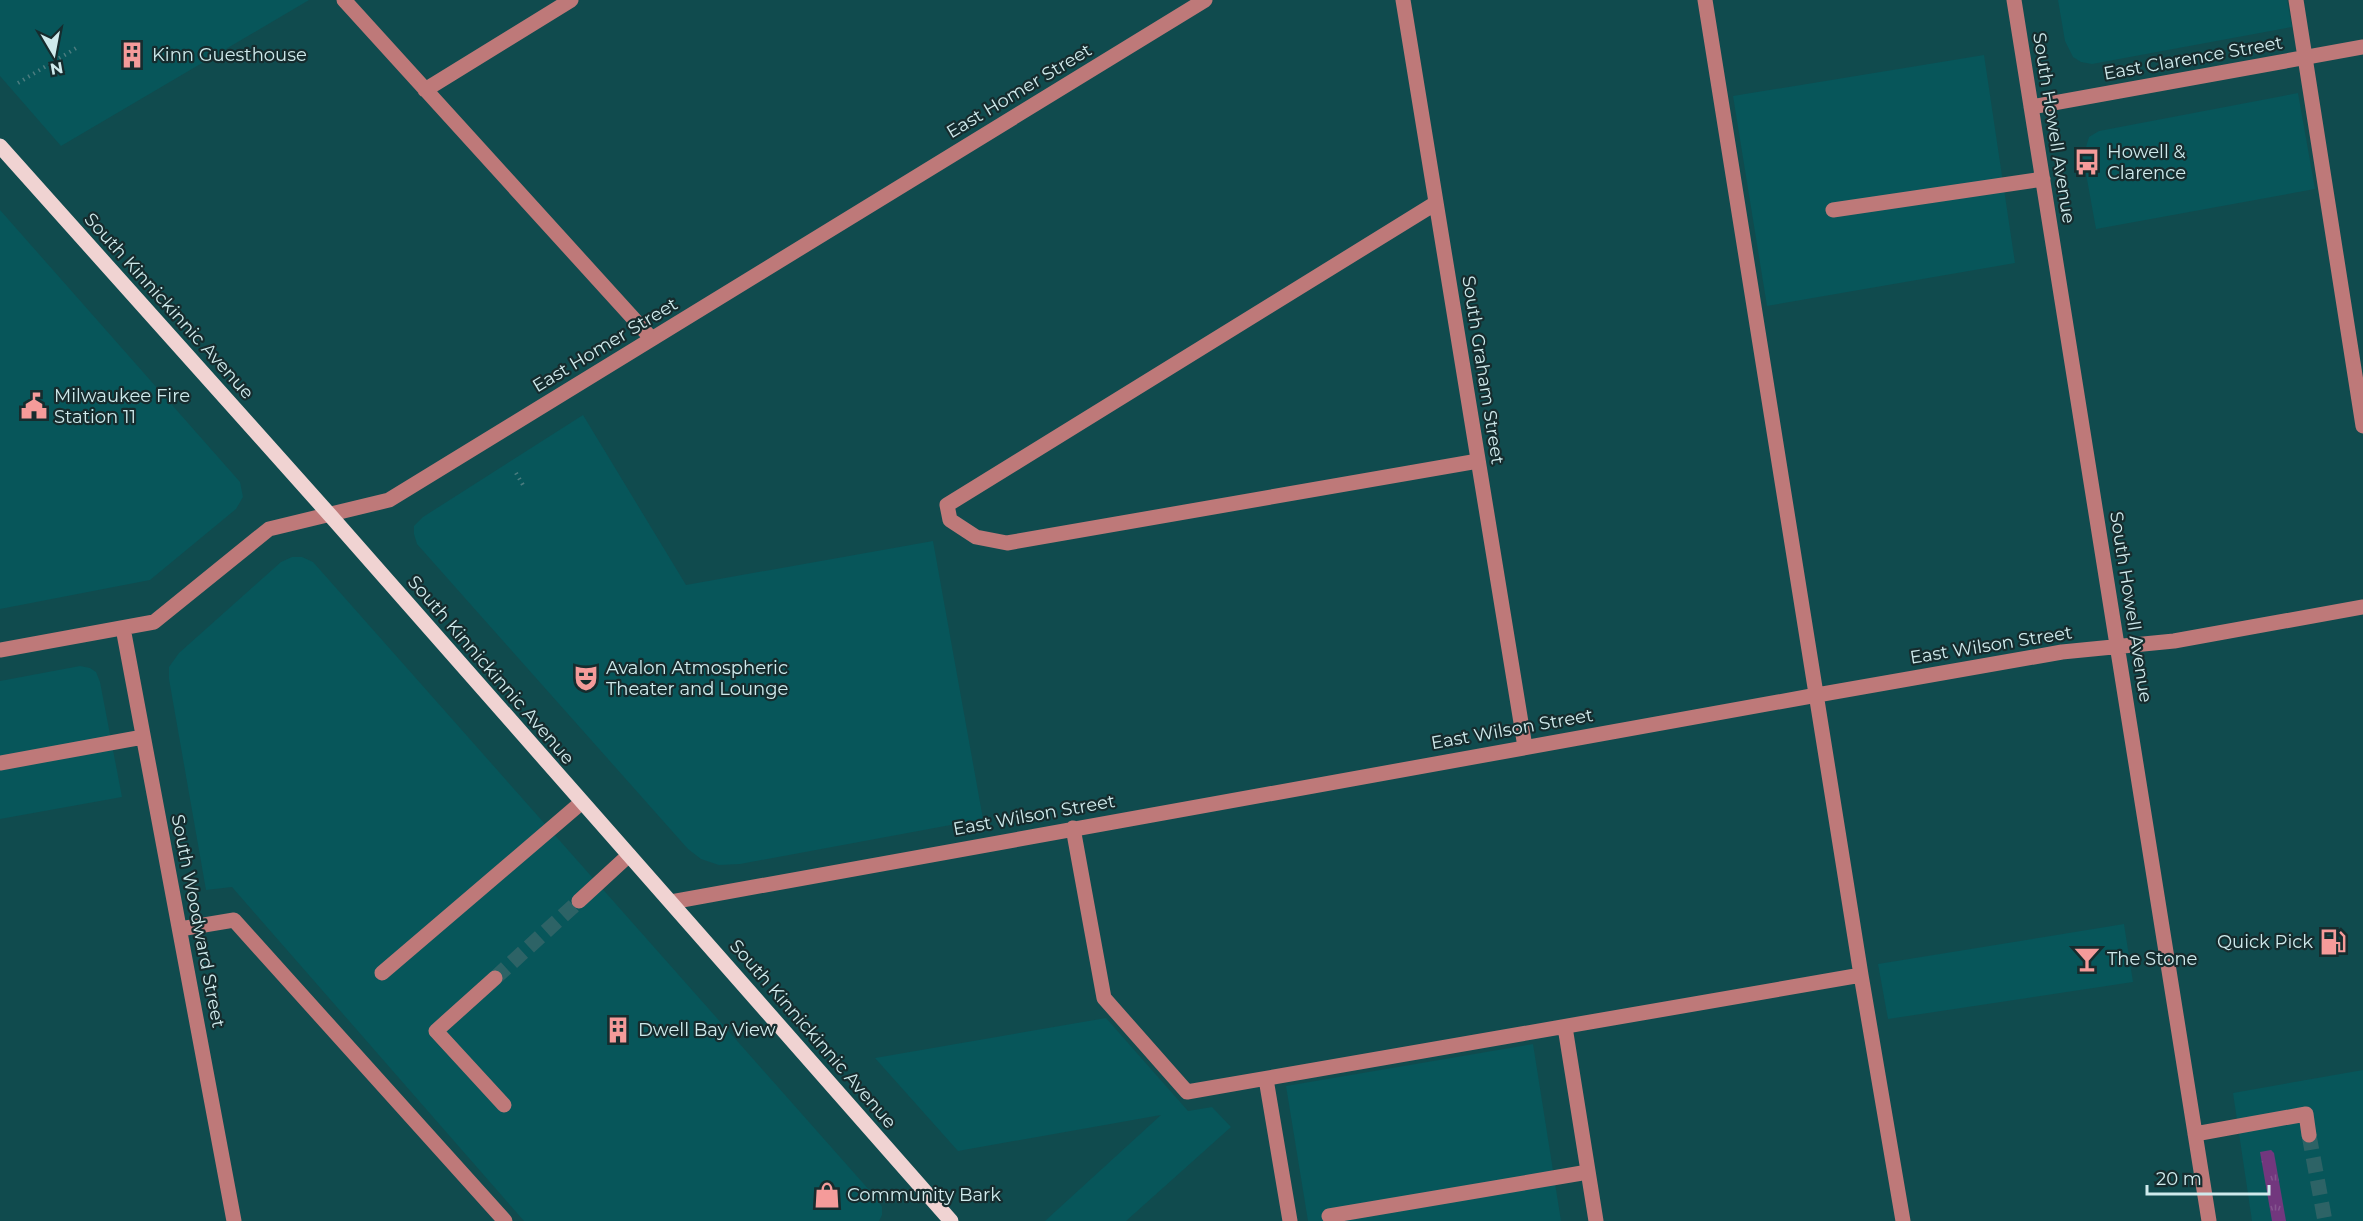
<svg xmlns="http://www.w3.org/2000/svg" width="2363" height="1221" viewBox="0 0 2363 1221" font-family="Montserrat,sans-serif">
	<defs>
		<pattern id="grass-tufts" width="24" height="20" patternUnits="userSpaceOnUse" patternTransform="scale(1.5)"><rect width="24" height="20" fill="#72377e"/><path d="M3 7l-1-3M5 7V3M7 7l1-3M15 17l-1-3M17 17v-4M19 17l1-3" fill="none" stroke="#855490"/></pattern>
	</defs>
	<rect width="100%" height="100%" fill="#104b4e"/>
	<path fill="#07565a" d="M 0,0 L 309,0 L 61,146 L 0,76 Z
		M 2058,0 L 2287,0 L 2292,27 L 2092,64 L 2081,62 L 2073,57 L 2065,41 Z
		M 1984,55 L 2015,263 L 1767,306 L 1733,96 Z
		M 2298,93 L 2315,189 L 2096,229 L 2083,157 L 2089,137 L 2099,131 Z
		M 0,210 L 240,482 L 243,497 L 236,509 L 150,580 L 0,609 Z
		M 583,415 L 686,585 L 933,541 L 983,819 L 740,864 L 719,865 L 701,859 L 688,849 L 417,544 L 414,534 L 414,526 L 423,517 Z
		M 292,557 L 302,557 L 313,562 L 878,1200 L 882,1207 L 882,1215 L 879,1221 L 524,1221 L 232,887 L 206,890 L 169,679 L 169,667 L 179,653 L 281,562 Z
		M 80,666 L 90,668 L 96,672 L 100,682 L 122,797 L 0,819 L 0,681 Z
		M 2124,924 L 2133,982 L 1888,1019 L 1878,964 Z
		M 1106,1018 L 1188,1111 L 1212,1107 L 1231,1127 L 1126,1221 L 1045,1221 L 1161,1115 L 958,1151 L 875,1058 Z
		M 1533,1044 L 1561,1221 L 1308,1221 L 1286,1086 Z
		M 2363,1070 L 2363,1221 L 2252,1221 L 2233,1093 Z"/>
	<path fill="url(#grass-tufts)" d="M 2271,1150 L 2274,1153 L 2286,1221 L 2272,1221 L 2260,1152 Z"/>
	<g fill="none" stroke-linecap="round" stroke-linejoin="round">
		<path stroke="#2d6366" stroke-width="15" stroke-dasharray="15 8" stroke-linecap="butt" d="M 495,978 L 579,901
			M 2309,1135 L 2325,1221"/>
		<path stroke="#4b7c7f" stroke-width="4" stroke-dasharray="1.5 4.5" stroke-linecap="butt" d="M 18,83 L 78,47
			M 516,473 L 523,485"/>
		<path stroke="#be7979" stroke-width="15" d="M 344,0 L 652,339
			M 1403,0 L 1525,747
			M 1705,0 L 1861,975 L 1903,1221
			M 2014,0 L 2209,1221
			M 2296,0 L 2363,426
			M 425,90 L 571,0
			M 2031,107 L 2363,47
			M 1436,203 L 947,505 L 950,520 L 976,537 L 1007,543 L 1478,461
			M 1833,210 L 2043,179
			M 123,628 L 234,1221
			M 0,650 L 154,622 L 269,529 L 389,500 L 1205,0
			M 0,763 L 143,737
			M 1073,828 L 1104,998 L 1187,1092 L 1861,975
			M 579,901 L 629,855
			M 671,902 L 1817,695 L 2062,652 L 2174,641 L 2363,607
			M 180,929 L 234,920 L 505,1221
			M 382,973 L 582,802
			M 495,978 L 436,1031 L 504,1105
			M 1565,1027 L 1596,1221
			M 1266,1079 L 1290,1221
			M 2195,1134 L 2306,1114 L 2309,1135
			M 1329,1216 L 1588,1172"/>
		<path stroke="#f0d3d2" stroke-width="15" d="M 0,146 L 329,514 L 951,1221"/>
	</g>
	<defs>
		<g id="building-bare" transform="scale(2.07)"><path d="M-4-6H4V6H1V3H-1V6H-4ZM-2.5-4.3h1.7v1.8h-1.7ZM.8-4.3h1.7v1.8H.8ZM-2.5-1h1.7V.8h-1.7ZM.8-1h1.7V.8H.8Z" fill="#f59b9a" stroke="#162c2e" stroke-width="2.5" paint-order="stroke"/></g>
		<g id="bus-bare" transform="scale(2.07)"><path d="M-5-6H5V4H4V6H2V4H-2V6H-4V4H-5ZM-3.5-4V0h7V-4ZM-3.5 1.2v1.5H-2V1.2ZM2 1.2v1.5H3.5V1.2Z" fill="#f59b9a" stroke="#162c2e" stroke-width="2.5" paint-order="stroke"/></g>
		<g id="civic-bare" transform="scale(2.07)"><path d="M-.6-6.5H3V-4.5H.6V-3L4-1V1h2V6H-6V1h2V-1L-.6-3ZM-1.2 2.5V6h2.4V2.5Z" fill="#f59b9a" stroke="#162c2e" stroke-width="2.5" paint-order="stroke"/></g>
		<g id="theatre-bare" transform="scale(2.07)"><path d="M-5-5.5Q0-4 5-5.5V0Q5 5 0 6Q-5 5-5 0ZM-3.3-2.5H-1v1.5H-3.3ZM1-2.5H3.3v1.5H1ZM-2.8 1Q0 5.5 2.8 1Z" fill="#f59b9a" stroke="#162c2e" stroke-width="2.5" paint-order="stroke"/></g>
		<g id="fuel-bare" transform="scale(2.07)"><path d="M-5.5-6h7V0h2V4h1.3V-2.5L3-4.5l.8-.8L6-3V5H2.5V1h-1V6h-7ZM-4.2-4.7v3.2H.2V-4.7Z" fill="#f59b9a" stroke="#162c2e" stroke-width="2.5" paint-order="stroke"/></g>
		<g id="bar-bare" transform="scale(2.07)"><path d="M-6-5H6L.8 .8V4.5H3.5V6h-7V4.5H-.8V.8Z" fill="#f59b9a" stroke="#162c2e" stroke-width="2.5" paint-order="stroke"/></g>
		<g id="shop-bare" transform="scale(2.07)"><path d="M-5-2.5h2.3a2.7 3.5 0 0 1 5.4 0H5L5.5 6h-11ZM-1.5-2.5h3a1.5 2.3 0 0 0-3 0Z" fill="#f59b9a" stroke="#162c2e" stroke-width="2.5" paint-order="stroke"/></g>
	</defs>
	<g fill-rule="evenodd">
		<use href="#building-bare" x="132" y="55"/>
		<use href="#bus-bare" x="2087" y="162"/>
		<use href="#civic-bare" x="34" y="406"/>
		<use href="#theatre-bare" x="586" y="678"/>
		<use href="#fuel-bare" x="2333" y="942"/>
		<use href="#bar-bare" x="2087" y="959"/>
		<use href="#building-bare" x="618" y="1030"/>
		<use href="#shop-bare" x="827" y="1195"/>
	</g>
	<g text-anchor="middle" stroke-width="4.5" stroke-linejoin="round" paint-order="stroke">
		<g font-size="18" fill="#cfeaec" stroke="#162c2e" text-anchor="start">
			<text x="152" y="61">Kinn Guesthouse</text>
			<text x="2107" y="158">Howell &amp;<tspan x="2107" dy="21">Clarence</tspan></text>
			<text x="54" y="402">Milwaukee Fire<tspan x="54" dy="21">Station 11</tspan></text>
			<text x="606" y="674">Avalon Atmospheric<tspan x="606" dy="21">Theater and Lounge</tspan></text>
			<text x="2313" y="948" text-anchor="end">Quick Pick</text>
			<text x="2107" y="965">The Stone</text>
			<text x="638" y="1036">Dwell Bay View</text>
			<text x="847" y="1201">Community Bark</text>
		</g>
		<g font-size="18" fill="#cfeaec" stroke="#162c2e">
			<text transform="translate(2193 58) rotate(-10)" y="6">East Clarence Street</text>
			<text transform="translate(1019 91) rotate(-31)" y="6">East Homer Street</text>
			<text transform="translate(2054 128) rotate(81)" y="6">South Howell Avenue</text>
			<text transform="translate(169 306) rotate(48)" y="6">South Kinnickinnic Avenue</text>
			<text transform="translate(605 345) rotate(-31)" y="6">East Homer Street</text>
			<text transform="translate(1483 370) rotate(81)" y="6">South Graham Street</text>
			<text transform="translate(2131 607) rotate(81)" y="6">South Howell Avenue</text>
			<text transform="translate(1991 645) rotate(-9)" y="6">East Wilson Street</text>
			<text transform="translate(491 670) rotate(49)" y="6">South Kinnickinnic Avenue</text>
			<text transform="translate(1512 729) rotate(-10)" y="6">East Wilson Street</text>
			<text transform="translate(1034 815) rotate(-10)" y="6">East Wilson Street</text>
			<text transform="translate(198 921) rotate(79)" y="6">South Woodward Street</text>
			<text transform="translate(813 1034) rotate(49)" y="6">South Kinnickinnic Avenue</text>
		</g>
	</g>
	<g transform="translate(54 54) rotate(170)" stroke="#162c2e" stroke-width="4.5" paint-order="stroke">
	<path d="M0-4.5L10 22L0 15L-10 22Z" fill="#cfeaec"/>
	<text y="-9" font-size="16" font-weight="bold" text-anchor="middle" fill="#cfeaec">N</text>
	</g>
	<path d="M2147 1185v9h122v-9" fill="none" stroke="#cfeaec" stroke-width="3"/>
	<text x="2156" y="1185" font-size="18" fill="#cfeaec" stroke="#162c2e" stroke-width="4.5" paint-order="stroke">20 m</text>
</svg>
